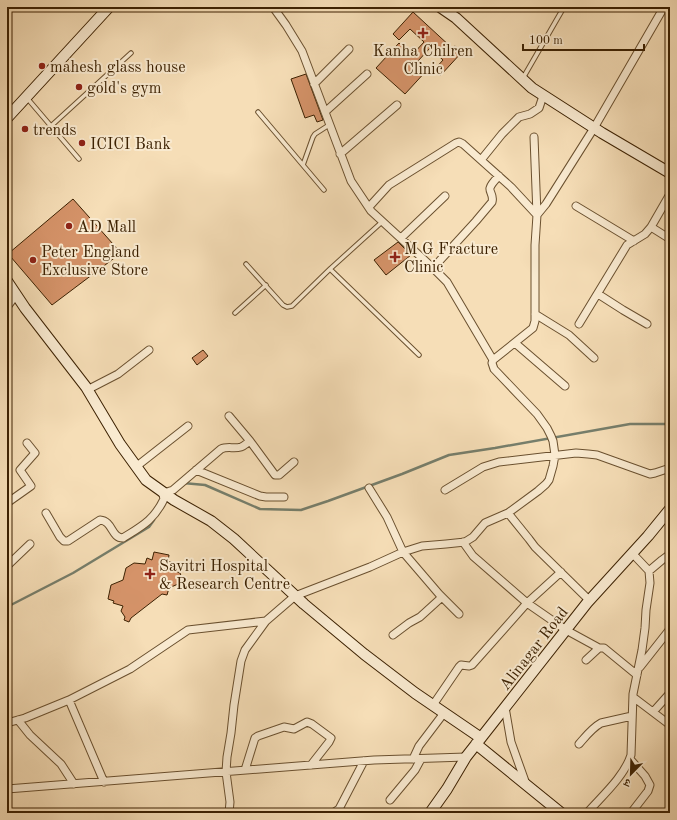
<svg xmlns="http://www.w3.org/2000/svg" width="677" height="820" viewBox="0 0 677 820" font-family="'Old Standard TT','Noto Serif Devanagari',serif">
	<rect width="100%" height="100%" fill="#f6deb7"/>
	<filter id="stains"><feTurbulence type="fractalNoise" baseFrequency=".005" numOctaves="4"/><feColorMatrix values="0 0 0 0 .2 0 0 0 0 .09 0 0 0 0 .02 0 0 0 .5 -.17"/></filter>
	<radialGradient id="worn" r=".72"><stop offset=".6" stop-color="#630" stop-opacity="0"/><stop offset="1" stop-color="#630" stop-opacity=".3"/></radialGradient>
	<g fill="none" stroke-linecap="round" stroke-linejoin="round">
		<path stroke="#767e6b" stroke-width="2.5" d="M 183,483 L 205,485 L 260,509 L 301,510 L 328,501 L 402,474 L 449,455 L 495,448 L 630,424 L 670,424
			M 7,607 L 73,573 L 149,527 L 154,520"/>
	</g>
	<path fill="#d59369" stroke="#3c2102" d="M 413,12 L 452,48 L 455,46 L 462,52 L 440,76 L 434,70 L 443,60 L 430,48 L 418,61 L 428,69 L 405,94 L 376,68 L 399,43 L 412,55 L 424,42 L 410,29 L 399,40 L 393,34 Z
		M 306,74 L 323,120 L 317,122 L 314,115 L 305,118 L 291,79 Z
		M 73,199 L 121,253 L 52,305 L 10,256 L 9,253 Z
		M 398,242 L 411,255 L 386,275 L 374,260 Z
		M 203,350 L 208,356 L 197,365 L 192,358 Z
		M 154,552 L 169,555 L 168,561 L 173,563 L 171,569 L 180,573 L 182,578 L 187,580 L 169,588 L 167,595 L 162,594 L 131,618 L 129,622 L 124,620 L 125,617 L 121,611 L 123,606 L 113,603 L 114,601 L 108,599 L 111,585 L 123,580 L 126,568 L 134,563 L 145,564 L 147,558 L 152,560 Z"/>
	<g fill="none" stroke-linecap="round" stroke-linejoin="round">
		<g stroke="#6a502f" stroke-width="5.5">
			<path id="lane" d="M 523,78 L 564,7
				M 27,98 L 79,159
				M 258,112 L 324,190
				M 51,126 L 131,53
				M 303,165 L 313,137 L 315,134 L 329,125
				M 246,264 L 283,305 L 287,307 L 292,306 L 330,269 L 383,221
				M 330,269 L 419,355
				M 235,313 L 266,285"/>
		</g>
		<g stroke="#6a502f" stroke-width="9">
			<path id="street" d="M 273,7 L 286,25 L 302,51 L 351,181 L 371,211 L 433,268 L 476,221 L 492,202 C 494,195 489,192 490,188 C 491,184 496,179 499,176
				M 314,84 L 349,49
				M 325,112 L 367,74
				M 534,137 L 537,215
				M 340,154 L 397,105
				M 481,160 L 502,134 L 519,117 L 530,114 L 539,108 L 543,96
				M 576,206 L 634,241
				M 369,207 L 389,185 L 456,143 L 459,142 L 463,144 L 511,187 L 537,215
				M 651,227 L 670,239
				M 401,238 L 445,196
				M 433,268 L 447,282 L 493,360
				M 598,294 L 623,310 L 647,324
				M 7,307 L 16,295
				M 535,314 L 569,335 L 594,358
				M 579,324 L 627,245 L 645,234 L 651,227 L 670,194
				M 515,343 L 565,386
				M 87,390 L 118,374 L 149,350
				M 229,416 L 250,441 L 275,475 L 279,475 L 294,462
				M 137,466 L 188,426
				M 196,470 L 260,496 L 266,497 L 284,497
				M 369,488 L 387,517 L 403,552 L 439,594 L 459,614
				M 445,490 L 483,467 L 499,462 L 576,453 L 588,454 L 597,455 L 650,474 L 655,473 L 670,468
				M 164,493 L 173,490 L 221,449 C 227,446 234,449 241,447 C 244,446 247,443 250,441
				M 7,503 L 31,486 L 20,470 L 35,453 L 27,443
				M 46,513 L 60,537 L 64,541 L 68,541 L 100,520 C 113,521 111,538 123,538 C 142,526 154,520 164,499 L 162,491
				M 508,513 L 529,539 L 535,547 L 589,600
				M 463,542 L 473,556 L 527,603 L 566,630 L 599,648
				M 7,566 L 30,544
				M 649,571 L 662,560 L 670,554
				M 393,635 L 409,623 L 420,617 L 442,597
				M 586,660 L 599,648 L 604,648 L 637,675
				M 640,667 L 670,629
				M 633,697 L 670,725
				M 69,700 L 104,782
				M 433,705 L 459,667 L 461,665 L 469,666 L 472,665 L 527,603 L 561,572
				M 505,707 L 511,742 L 526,784
				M 653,712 L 670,693
				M 18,720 L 30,735 L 61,764 L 74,784
				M 7,723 L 25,718 L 69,700 L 130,669 L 188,630 L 266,621
				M 579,744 C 586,736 592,728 601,723 L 632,716
				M 413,759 L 419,746 L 444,713
				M 630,759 L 645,776 L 650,785 L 648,791 L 631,813
				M 245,770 L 254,741 L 255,738 L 258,736 L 284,727 L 294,729 L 307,722 L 312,724 L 331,738 L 329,742 L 311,765
				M 7,789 L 374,760 L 466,757
				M 390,800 L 415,770 L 421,759
				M 229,813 L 230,802 L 226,772 L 227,757 L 231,733 L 234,705 L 241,661 L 245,650 L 266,621 L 295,596 L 370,567 L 403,552 L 422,546 L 446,544 L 465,542 L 473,537 L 485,523 L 508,513 L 538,491 L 546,484 L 549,480 L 553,466 L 555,455 L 553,441 L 551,436 L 547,428 L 537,414 L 494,369 L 492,363 L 493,360 L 533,328 L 535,321 L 535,245 L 537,215 L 546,204 L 594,128 L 664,7
				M 333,813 L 339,809 L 364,761
				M 587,813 C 602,796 624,777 631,755 L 633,694 L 642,650 L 645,628 L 646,610 L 650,583 L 649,571 L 632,553"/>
		</g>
		<g stroke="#3c2102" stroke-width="12">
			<path id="secondary" d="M 440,7 L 456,18 L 532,88 L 602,133 L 670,173
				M 7,118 L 109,7
				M 7,281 L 25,308 L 86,387 L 120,444 L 146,480 L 174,500 L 211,521 L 234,539 L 304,604 L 364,654 L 415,693 L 481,738
				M 476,744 L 561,813
				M 430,813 L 447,789 L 466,757 L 587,603 L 648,536 L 670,509"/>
		</g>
		<use href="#lane" stroke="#f9ead0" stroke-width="3.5"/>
		<use href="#street" stroke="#f9ead0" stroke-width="7"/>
		<use href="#secondary" stroke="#f9ead0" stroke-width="10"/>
	</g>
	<g fill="#8f2418" stroke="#f9ead0" stroke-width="1.5">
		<path d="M421 27h4v4h4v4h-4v4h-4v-4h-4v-4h4z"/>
		<circle cx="42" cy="66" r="4"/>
		<circle cx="79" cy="87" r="4"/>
		<circle cx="25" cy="129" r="4"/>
		<circle cx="82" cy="143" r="4"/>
		<circle cx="69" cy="226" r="4"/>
		<path d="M393 251h4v4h4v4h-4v4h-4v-4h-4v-4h4z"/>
		<circle cx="33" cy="260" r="4"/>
		<path d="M148 568h4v4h4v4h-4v4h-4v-4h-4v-4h4z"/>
	</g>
	<g text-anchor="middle" stroke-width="4" stroke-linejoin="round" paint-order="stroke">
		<g font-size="16" fill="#3c2102" stroke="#f9ead0" text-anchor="start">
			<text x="423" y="56" text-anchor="middle">Kanha Chilren<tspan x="423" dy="18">Clinic</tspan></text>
			<text x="50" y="72">mahesh glass house</text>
			<text x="87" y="93">gold's gym</text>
			<text x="33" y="135">trends</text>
			<text x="90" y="149">ICICI Bank</text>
			<text x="77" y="232">AD Mall</text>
			<text x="404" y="254">M G Fracture<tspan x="404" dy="18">Clinic</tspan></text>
			<text x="41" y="257">Peter England<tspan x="41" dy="18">Exclusive Store</tspan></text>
			<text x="159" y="571">Savitri Hospital<tspan x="159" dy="18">&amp; Research Centre</tspan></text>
		</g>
		<g font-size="16" fill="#3c2102" stroke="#f9ead0">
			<text transform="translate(533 648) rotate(-52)" y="6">Alinagar Road</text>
		</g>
	</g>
	<rect width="677" height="820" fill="none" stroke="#f6deb7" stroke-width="24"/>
	<rect x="8" y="8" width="661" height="804" fill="none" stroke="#3c2102" stroke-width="2"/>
	<rect x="12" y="12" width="653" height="796" fill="none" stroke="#3c2102"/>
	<g transform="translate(631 774) rotate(203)" stroke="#f9ead0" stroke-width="3" paint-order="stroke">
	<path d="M0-3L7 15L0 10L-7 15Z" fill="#3c2102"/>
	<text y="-6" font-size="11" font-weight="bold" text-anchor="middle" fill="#3c2102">उ</text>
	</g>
	<path d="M523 44v6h121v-6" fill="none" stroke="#3c2102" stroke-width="2"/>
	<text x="529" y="44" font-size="12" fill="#3c2102" stroke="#f9ead0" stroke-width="3" paint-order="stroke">100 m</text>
	<rect width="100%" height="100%" filter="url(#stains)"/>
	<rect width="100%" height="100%" fill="url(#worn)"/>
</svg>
